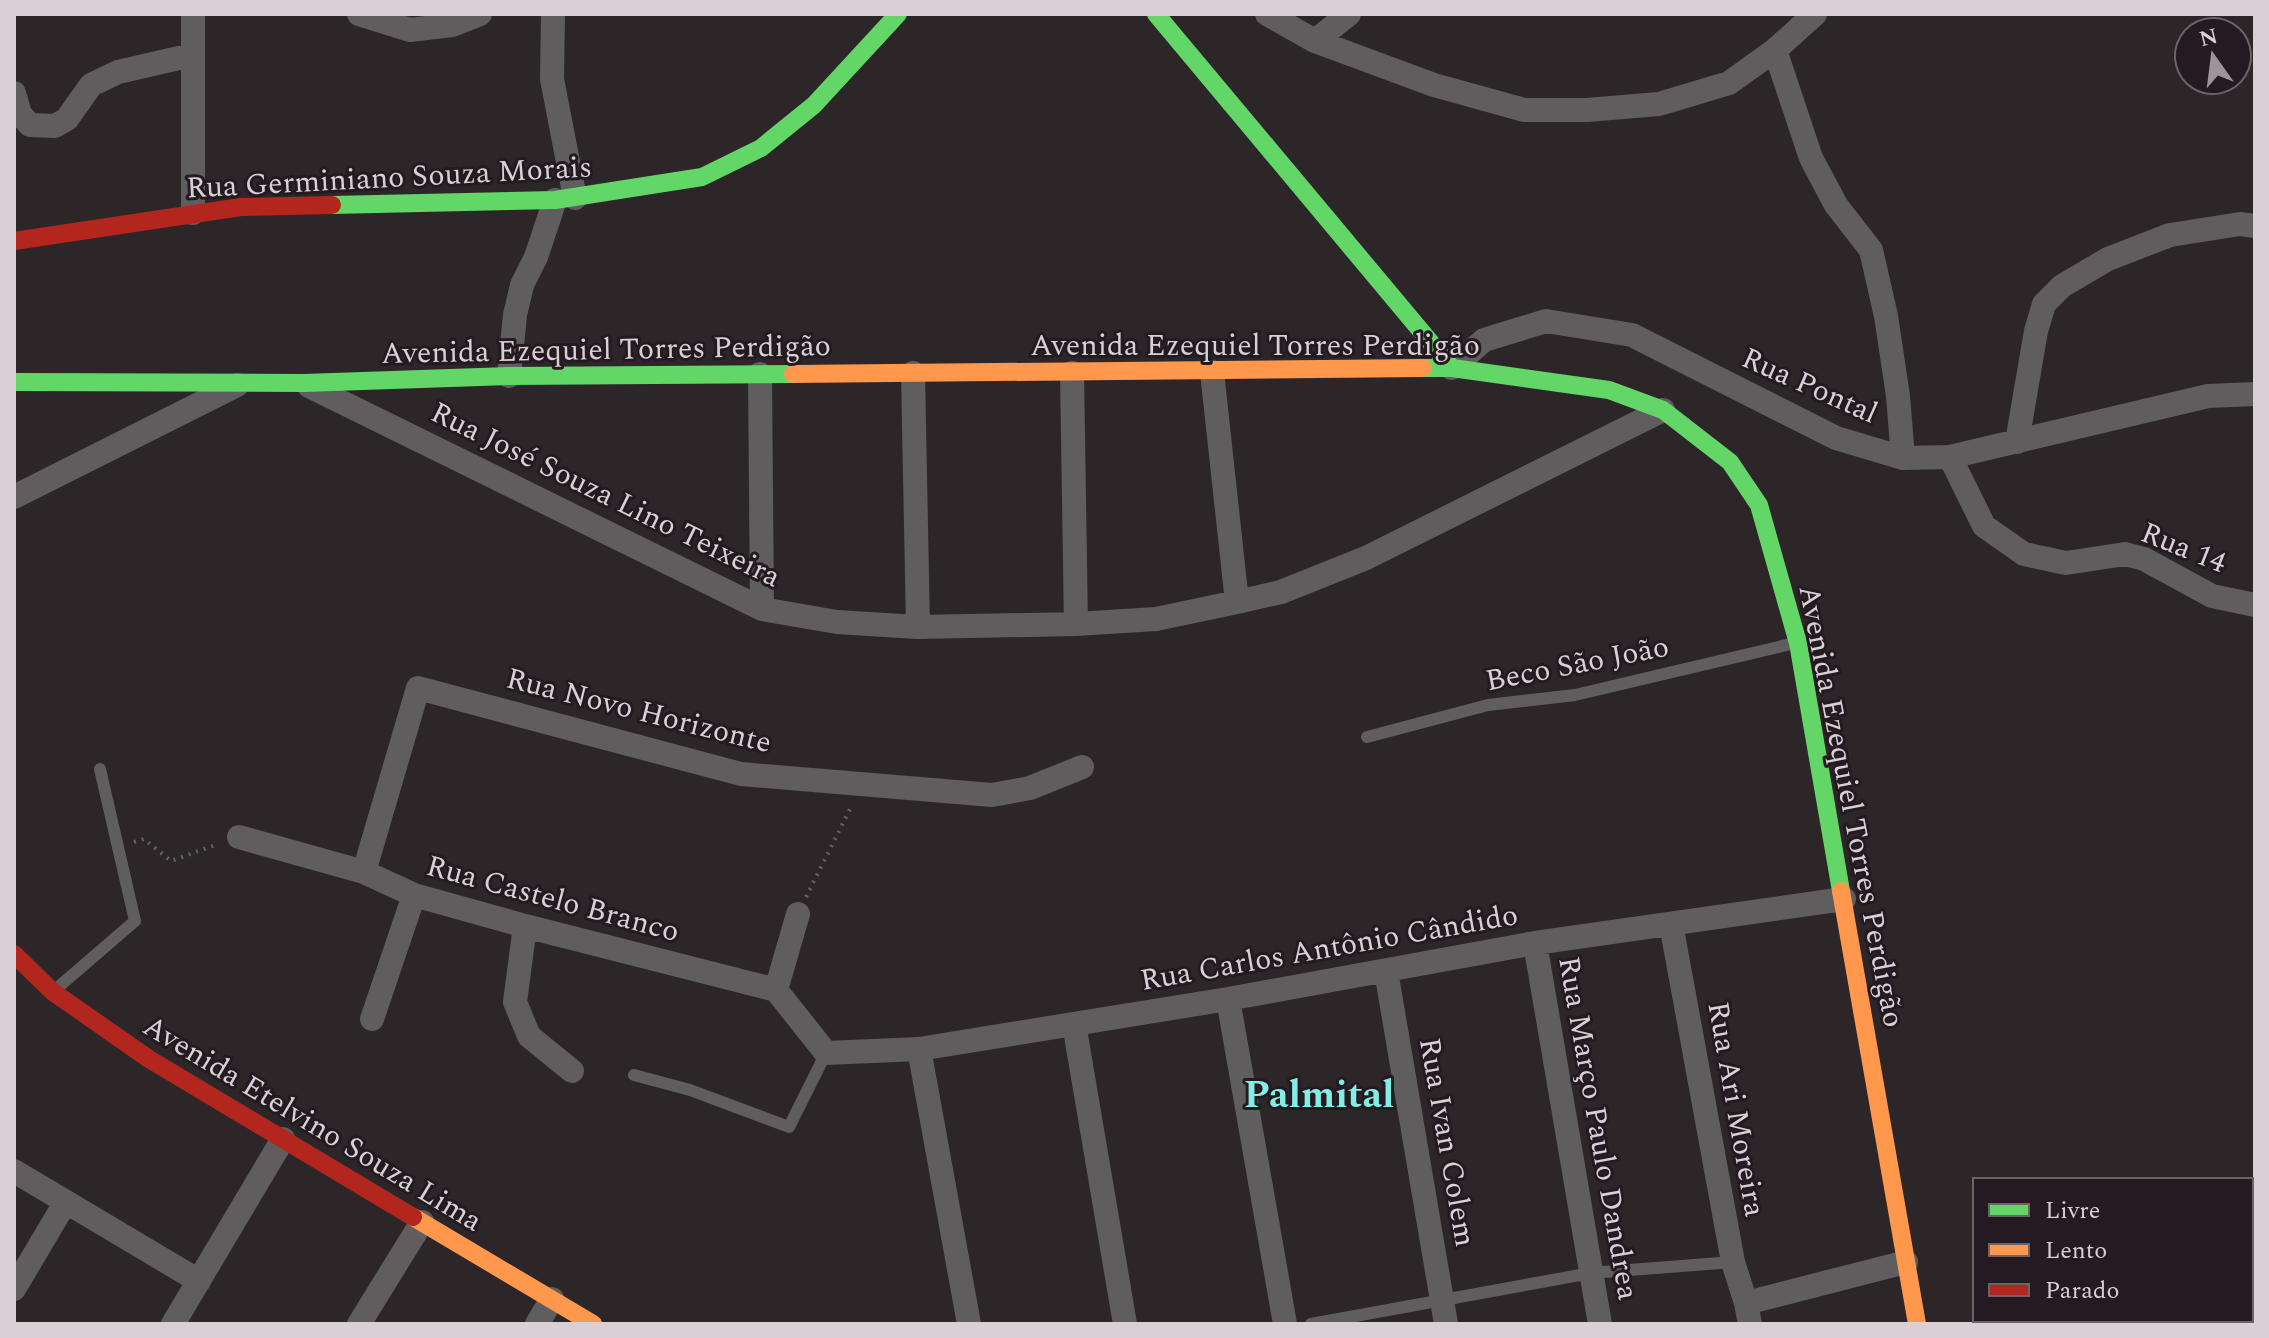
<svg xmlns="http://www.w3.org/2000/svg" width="2269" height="1338" viewBox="0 0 2269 1338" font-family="Spectral,serif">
	<rect width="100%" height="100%" fill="#2c2629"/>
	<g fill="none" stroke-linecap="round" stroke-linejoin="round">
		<path stroke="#646263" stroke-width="4" stroke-dasharray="2 6" stroke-linecap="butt" d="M 134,842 L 144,839 L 171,861 L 218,844
			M 806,897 L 852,805"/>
		<path stroke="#605d5f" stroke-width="12" d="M 1367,737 L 1488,705 L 1575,695 L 1795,643
			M 56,989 L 135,921 L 100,769
			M 634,1075 L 690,1090 L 789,1127 L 826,1053
			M 1311,1324 L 1591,1273 L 1733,1262"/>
		<path stroke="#605d5f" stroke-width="24" d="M 359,14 L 410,30 L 452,25 L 480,14
			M 553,14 L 552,79 L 575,198
			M 1267,14 L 1315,41 L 1434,85 L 1524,110 L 1587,110 L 1659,104 L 1729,83 L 1775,50 L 1815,14
			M 1315,41 L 1349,14
			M 1775,50 L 1811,158 L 1836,205 L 1871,250 L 1886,316 L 1898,396 L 1903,458
			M 14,93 L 20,114 L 30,125 L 55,126 L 67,119 L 91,85 L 118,72 L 192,55
			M 193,213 L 193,14
			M 1452,368 L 1484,340 L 1546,321 L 1632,335 L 1836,438 L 1903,458 L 1950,457 L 2208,396 L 2255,394
			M 1212,372 L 1237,602
			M 913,373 L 918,627
			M 1072,373 L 1076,624
			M 760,374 L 762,609
			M 509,376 L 515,315 L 522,285 L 536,257 L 555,200
			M 309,386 L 762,609 L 837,622 L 918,627 L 1076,624 L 1156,619 L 1237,602 L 1281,592 L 1366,558 L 1663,410
			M 2017,442 L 2036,331 L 2044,304 L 2062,286 L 2108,259 L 2170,235 L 2240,224 L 2255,226
			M 1950,457 L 1984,526 L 2024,554 L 2066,563 L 2125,554 L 2144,559 L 2212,596 L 2255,605
			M 14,497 L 237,385
			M 239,837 L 364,872 L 414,895 L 525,926 L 776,990 L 826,1053 L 919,1049 L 1228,999 L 1535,943 L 1844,899
			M 364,872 L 418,688 L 741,774 L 992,795 L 1030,788 L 1082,767
			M 1671,924 L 1733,1262 L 1746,1303 L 1750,1324
			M 525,926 L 515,1002 L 529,1036 L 572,1071
			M 1535,943 L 1600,1324
			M 1386,971 L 1446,1324
			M 776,990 L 798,914
			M 1228,999 L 1285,1324
			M 372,1019 L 414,895
			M 1074,1024 L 1125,1324
			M 919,1049 L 969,1324
			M 14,1171 L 199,1281
			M 2251,1258 L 2255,1252
			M 14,1289 L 65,1203
			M 1746,1303 L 1906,1262
			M 173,1324 L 283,1139
			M 359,1324 L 422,1222
			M 537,1324 L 552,1299
			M 2208,1324 L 2210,1320"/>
		<path stroke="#63d668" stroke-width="18" d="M 1156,14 L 1452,368
			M 332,205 L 555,200 L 702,177 L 761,148 L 814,105 L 898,14
			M 1423,368 L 1452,368 L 1609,390 L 1663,410 L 1730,462 L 1759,505 L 1798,643 L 1841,891
			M 14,382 L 304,383 L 509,376 L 793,374"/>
		<path stroke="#ff974d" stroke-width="18" d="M 793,374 L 1423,368
			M 1841,891 L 1917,1324
			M 413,1217 L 593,1324"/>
		<path stroke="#b3261e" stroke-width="18" d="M 14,241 L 241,207 L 332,205
			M 14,954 L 53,992 L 149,1059 L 413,1217"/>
	</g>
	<g text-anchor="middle" stroke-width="6" stroke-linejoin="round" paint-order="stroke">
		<g font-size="30" fill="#d8d0d5" stroke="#241a21">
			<text transform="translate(389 177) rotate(-3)" y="10">Rua Germiniano Souza Morais</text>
			<text x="1255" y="355">Avenida Ezequiel Torres Perdigão</text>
			<text transform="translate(606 349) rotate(-1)" y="10">Avenida Ezequiel Torres Perdigão</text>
			<text transform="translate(1810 385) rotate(24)" y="10">Rua Pontal</text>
			<text transform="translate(606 494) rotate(26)" y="10">Rua José Souza Lino Teixeira</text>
			<text transform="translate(2184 547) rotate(22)" y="10">Rua 14</text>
			<text transform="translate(1577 663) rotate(-11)" y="10">Beco São João</text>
			<text transform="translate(639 710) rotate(14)" y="10">Rua Novo Horizonte</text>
			<text transform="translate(1852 806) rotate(79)" y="10">Avenida Ezequiel Torres Perdigão</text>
			<text transform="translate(553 898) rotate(15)" y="10">Rua Castelo Branco</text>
			<text transform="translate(1329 947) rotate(-10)" y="10">Rua Carlos Antônio Cândido</text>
			<text transform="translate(1737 1109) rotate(80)" y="10">Rua Ari Moreira</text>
			<text transform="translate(313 1123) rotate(31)" y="10">Avenida Etelvino Souza Lima</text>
			<text transform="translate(1599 1128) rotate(80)" y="10">Rua Março Paulo Dandrea</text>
			<text transform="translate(1448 1142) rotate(80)" y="10">Rua Ivan Colem</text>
		</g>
		<g font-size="38" font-weight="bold" fill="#84eee4" stroke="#241a21">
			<text x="1319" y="1107">Palmital</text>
		</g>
	</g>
	<rect width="2269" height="1338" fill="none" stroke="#d8d0d5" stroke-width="32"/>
	<rect x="1973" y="1178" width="280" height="144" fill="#241a21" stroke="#6c6369" stroke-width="2"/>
	<rect x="1989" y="1204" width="40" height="12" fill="#63d668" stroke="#6c6369" stroke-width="2"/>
	<text x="2045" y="1218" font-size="24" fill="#d8d0d5">Livre</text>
	<rect x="1989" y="1244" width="40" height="12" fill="#ff974d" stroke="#6c6369" stroke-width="2"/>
	<text x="2045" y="1258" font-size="24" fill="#d8d0d5">Lento</text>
	<rect x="1989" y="1284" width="40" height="12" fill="#b3261e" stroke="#6c6369" stroke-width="2"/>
	<text x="2045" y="1298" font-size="24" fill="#d8d0d5">Parado</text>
	<g transform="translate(2213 56) rotate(346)"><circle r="38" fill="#241a21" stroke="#6c6369" stroke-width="2"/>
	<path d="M0-6L14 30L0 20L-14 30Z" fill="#9c9499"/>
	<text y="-12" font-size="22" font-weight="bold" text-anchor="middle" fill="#d8d0d5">N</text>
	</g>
</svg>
